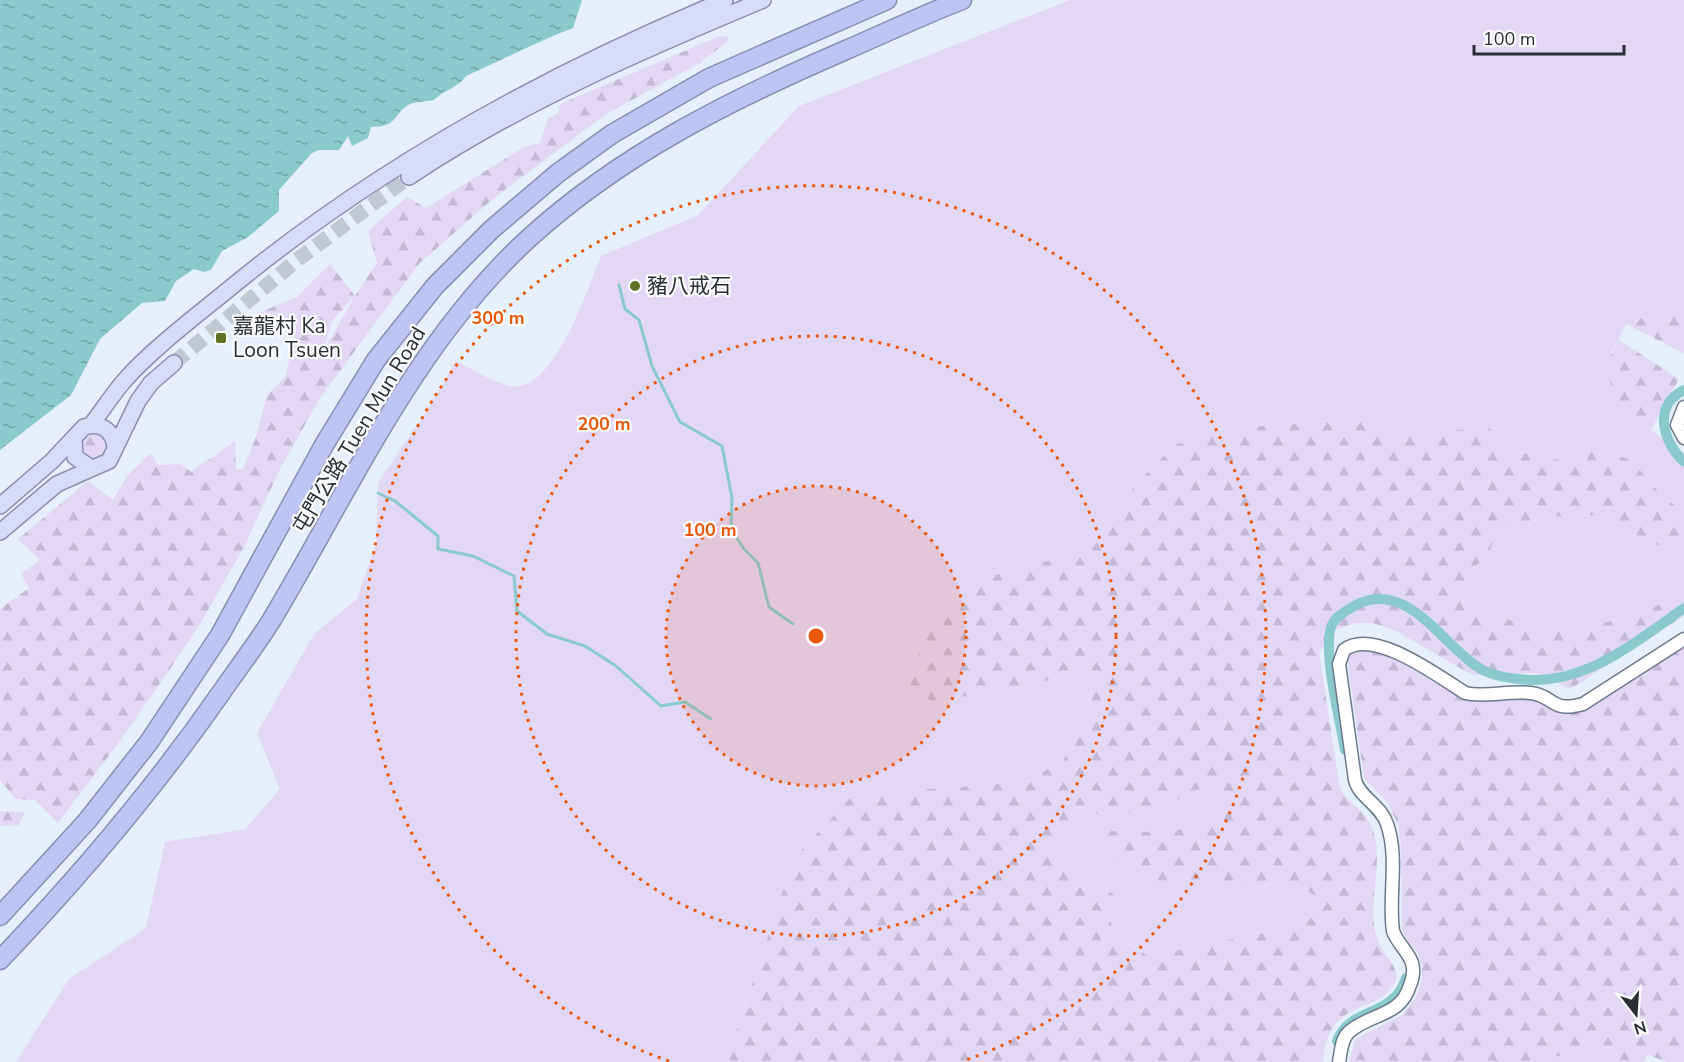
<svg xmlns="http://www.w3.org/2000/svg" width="1684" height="1062" viewBox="0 0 1684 1062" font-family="'Nunito Sans','Noto Sans TC',sans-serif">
	<defs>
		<pattern id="forest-firs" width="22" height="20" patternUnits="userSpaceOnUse" patternTransform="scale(1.5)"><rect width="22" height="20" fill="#e3d7f6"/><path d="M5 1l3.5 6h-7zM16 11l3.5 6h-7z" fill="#c3b9d4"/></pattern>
		<pattern id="water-ripples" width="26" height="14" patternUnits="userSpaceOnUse" patternTransform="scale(1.5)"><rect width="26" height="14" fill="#8acacd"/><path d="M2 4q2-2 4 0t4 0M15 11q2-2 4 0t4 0" fill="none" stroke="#71a4a7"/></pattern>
	</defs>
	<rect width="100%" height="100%" fill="#e5f0fc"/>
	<path fill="#e3d7f6" d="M 1070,0 L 1684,0 L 1684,302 L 1626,324 L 1605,366 L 1615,397 L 1651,430 L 1684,453 L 1684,510 L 1666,500 L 1632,461 L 1593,443 L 1570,462 L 1510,451 L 1488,428 L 1452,430 L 1388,439 L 1368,418 L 1261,426 L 1176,444 L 1136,484 L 1092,549 L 1055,561 L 935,702 L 1092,672 L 1089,716 L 1063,760 L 1027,782 L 853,794 L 773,914 L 765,948 L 739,1021 L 729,1062 L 16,1062 L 69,979 L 146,928 L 165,842 L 245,829 L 280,789 L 257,733 L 314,634 L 357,599 L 376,544 L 378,483 L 428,409 L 456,361 C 473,369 493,383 511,386 C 554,394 588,287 601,256 L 698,215 L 799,106 Z
		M 1593,515 L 1684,557 L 1684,594 C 1654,608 1597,628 1564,630 C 1527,633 1489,613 1460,592 L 1466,575 L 1488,555 L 1497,532 L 1548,517 Z
		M 1210,785 L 1227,793 L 1217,813 L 1173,832 L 1106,831 L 1156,881 L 1207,879 L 1242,889 L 1289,882 L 1316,896 L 1323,909 L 1303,925 L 1150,956 L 1116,938 L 1107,911 L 1113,894 L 1081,877 L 1058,852 L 1063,829 L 1092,814 L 1147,813 Z
		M 1599,1047 L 1602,1062 L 1540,1062 L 1574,1051 Z"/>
	<path fill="url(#forest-firs)" fill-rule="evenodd" d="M 720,36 L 729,37 L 727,42 L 700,63 L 606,114 L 494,198 L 419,264 L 320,398 L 279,471 L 244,547 L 196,631 L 120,741 L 58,823 L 35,800 L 16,799 L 0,780 L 0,609 L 29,588 L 21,574 L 40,560 L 18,539 L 88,481 L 113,500 L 127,476 L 151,453 L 158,465 L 181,464 L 191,472 L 235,441 L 236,469 L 243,469 L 256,437 L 267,395 L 286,376 L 296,327 L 256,314 L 297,297 L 330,264 L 355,296 L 377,263 L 368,231 L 407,197 L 426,208 L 524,147 L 540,143 L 548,118 L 558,114 L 560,104 ZM 352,299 L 353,300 L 324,349 L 332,321 Z
		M 1684,302 L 1684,353 L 1626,324 Z
		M 1619,340 L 1679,379 L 1651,430 L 1615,397 L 1605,366 Z
		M 1368,418 L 1388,439 L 1452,430 L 1489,428 L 1510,451 L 1570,462 L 1593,443 L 1632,461 L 1666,500 L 1684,510 L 1684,557 L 1593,515 L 1548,517 L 1497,532 L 1488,555 L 1466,575 L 1461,592 C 1488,613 1528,633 1564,630 C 1597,628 1654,608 1684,594 L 1684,616 L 1575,686 L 1568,688 L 1536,673 L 1472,675 L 1396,631 L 1373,623 L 1355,623 L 1336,630 L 1319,652 L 1339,783 C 1343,802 1361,806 1369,822 C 1391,860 1358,914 1384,952 C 1395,968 1404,976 1386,994 C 1380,1000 1373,1002 1366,1005 C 1334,1018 1327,1028 1323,1062 L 729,1062 L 739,1021 L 765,948 L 773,914 L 799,853 L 854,794 L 1027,782 L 1063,760 L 1089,716 L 1092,672 L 935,702 L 906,690 L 929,623 L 977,580 L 1092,549 L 1136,484 L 1176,444 L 1261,426 ZM 1210,785 L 1227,793 L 1217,813 L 1173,832 L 1106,831 L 1100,845 L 1122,866 L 1156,881 L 1207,879 L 1242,889 L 1289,882 L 1316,896 L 1322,909 L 1303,925 L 1149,956 L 1116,938 L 1107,911 L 1114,894 L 1081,877 L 1058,852 L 1063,829 L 1092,814 L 1147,813 Z
		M82 446a12 12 0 1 1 24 0a12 12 0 1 1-24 0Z
		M 1684,646 L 1684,1062 L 1668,1062 L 1647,1055 L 1644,1062 L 1602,1062 L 1599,1047 L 1574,1051 L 1540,1062 L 1349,1062 L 1355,1039 L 1402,1015 L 1416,997 L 1422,979 L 1422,967 L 1417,952 L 1405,937 L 1402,929 L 1401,847 L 1398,825 L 1388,803 L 1364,778 L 1347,658 L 1352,651 L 1369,649 L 1386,654 L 1462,698 C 1485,704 1506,696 1529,699 C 1555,702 1548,720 1586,709 Z
		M 0,811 L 25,812 L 19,825 L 0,826 Z"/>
	<path fill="url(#water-ripples)" d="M 0,0 L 582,0 L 573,28 C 536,42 502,60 466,76 C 459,87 444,90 434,100 C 426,102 417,101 410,104 C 392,114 399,127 371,127 L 368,138 L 352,146 L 348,136 L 339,150 L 318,150 L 311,154 L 279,190 L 279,211 L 248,237 L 222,251 L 211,270 L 204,272 L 194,269 L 176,281 L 165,301 L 142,303 L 100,339 L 71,395 L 0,450 Z"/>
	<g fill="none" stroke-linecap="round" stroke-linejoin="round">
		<path stroke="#8acacd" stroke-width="3" d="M 619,285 L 625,309 L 639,320 L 652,366 L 680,422 L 722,446 L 732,498 L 731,529 L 744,549 L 758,563 L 769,607 L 793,624
			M 378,493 L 395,501 L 438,536 L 438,549 L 473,556 L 514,576 L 517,611 L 547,634 L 585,646 L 616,666 L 661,706 L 685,702 L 711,719"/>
		<path stroke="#8acacd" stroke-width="10" d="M 1684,390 C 1652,406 1663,441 1684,462
			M 1345,750 C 1341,724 1319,640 1334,621 C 1339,614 1349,609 1356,605 C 1408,578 1443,647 1481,669 C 1494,677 1515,679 1530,680 C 1589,682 1639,640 1684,608
			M 1337,1041 C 1351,1005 1393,1019 1406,978"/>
		<path stroke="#bfc9d4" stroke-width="15" stroke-dasharray="15 8" stroke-linecap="butt" d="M 174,363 L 297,260 L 409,177"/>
		<g stroke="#6a798b" stroke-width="15">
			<path id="minor" d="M 1684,407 L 1677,425 L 1684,438
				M 1339,1062 C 1341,1052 1341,1039 1349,1032 C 1370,1013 1401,1017 1410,985 C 1413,978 1414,970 1412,963 C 1408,951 1397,943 1393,931 C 1388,896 1399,858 1387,824 C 1381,805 1359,797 1355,780 L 1339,664 L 1344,650 C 1373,627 1438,676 1465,693 C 1487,698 1509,690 1531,693 C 1555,696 1551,713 1583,704 L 1684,639"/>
		</g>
		<g stroke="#8890b2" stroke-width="18">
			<path id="major" d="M 409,177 C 520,103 641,51 763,0
				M 91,425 C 102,411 112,395 124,381 C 150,351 197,315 229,289 C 378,166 548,73 725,0
				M 74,438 L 75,457 L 90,467
				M 0,506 L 52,461 L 84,427 C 101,422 113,430 115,447
				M 0,532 L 57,484 L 109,461 L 138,401 L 151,383 L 174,363"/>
		</g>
		<g stroke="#8890b2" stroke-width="21">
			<path id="highway" d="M 0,916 L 87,821 L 149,742 L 220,635 L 324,445 L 376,360 L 435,286 L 491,230 L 558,173 L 612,134 L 709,78 L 887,0
				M 0,960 C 82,874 155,788 223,690 C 239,667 256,645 271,621 C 350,489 414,344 528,239 C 621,154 732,99 846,50 C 885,33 923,15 962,0"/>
		</g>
		<use href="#minor" stroke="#fff" stroke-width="12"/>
		<use href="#major" stroke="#d7dcf9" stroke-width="15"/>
		<use href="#highway" stroke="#bdc5f5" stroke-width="18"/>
	</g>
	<circle cx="816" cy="636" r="150" fill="#e8590c" fill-opacity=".12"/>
	<g fill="none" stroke="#e8590c" stroke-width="3" stroke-dasharray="3 6">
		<circle cx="816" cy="636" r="150"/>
		<circle cx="816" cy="636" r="300"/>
		<path d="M669 1061A450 450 0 1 1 963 1061"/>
	</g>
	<g fill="#5d7222" stroke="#fcfcfc" stroke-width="2">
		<circle cx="635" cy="286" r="6"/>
		<rect x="215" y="332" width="12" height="12" rx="3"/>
	</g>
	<g text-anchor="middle" stroke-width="4.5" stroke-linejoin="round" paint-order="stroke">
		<g font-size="21" fill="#272e36" stroke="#fcfcfc" text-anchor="start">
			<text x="647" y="293">豬八戒石</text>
			<text x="233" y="333">嘉龍村 Ka<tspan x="233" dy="24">Loon Tsuen</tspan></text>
		</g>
		<g font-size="21" fill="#272e36" stroke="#fcfcfc">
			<text transform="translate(359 430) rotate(-59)" y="7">屯門公路 Tuen Mun Road</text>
		</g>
	</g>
	<circle cx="816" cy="636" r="9" fill="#e8590c" stroke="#fcfcfc" stroke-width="3"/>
	<g font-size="18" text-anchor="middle" font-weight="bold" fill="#e8590c" stroke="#fcfcfc" stroke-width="4.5" stroke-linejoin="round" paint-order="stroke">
		<text x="498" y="324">300 m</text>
		<text x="604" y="430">200 m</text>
		<text x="710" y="536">100 m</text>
	</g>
	<g transform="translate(1636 1014) rotate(163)" stroke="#fcfcfc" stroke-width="4.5" paint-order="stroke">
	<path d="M0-4.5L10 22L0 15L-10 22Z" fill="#272e36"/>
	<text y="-9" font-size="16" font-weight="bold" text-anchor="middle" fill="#272e36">N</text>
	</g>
	<path d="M1474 45v9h150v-9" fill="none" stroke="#272e36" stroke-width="3"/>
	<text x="1483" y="45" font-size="18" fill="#272e36" stroke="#fcfcfc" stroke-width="4.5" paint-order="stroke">100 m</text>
</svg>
